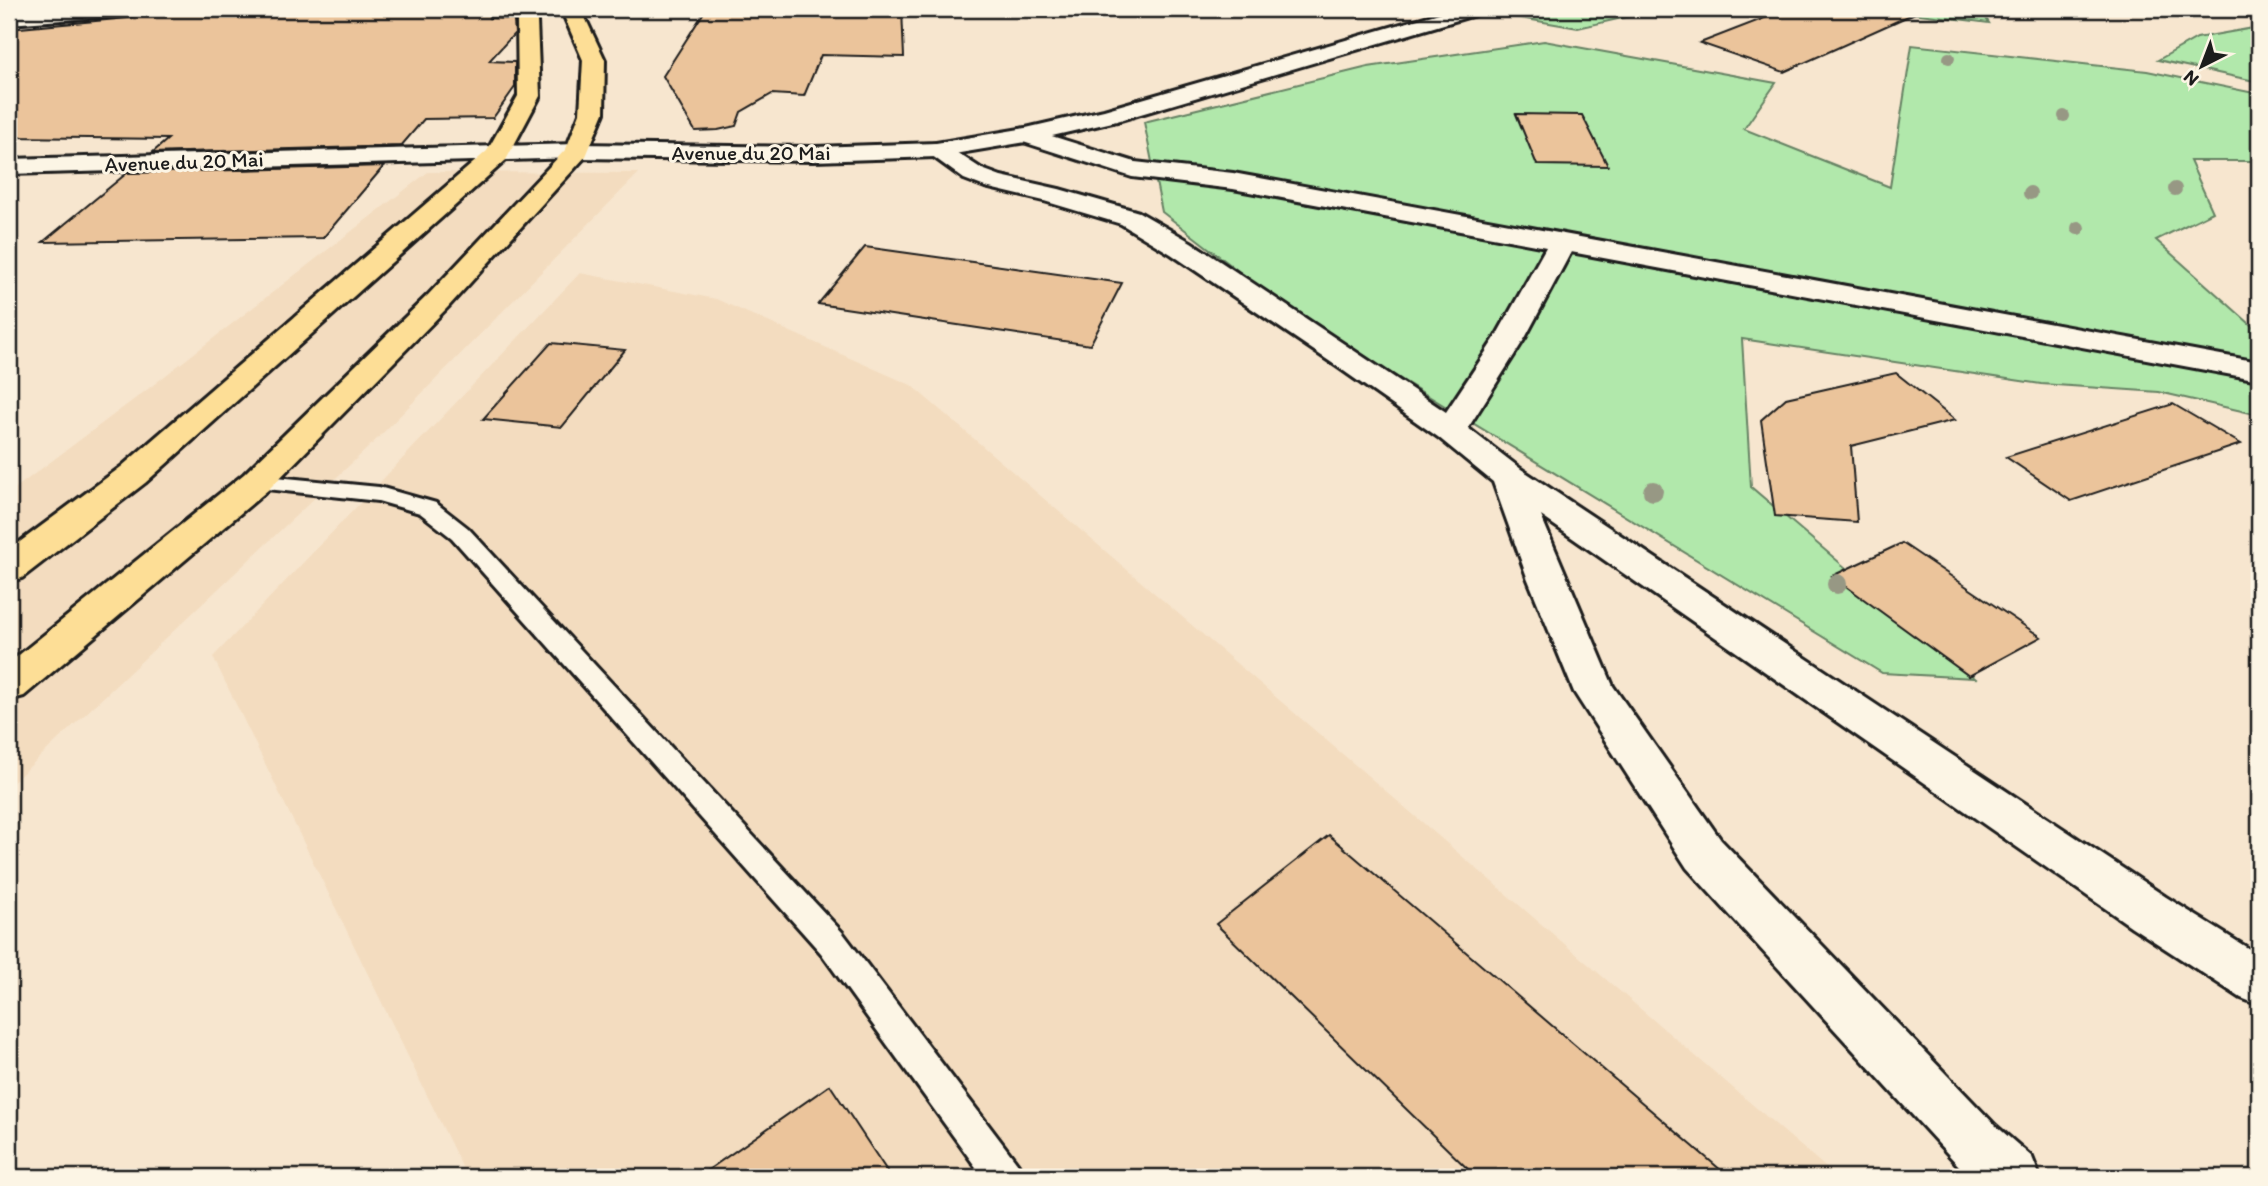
<svg xmlns="http://www.w3.org/2000/svg" width="2268" height="1186" viewBox="0 0 2268 1186" font-family="Itim,sans-serif">
	<rect width="100%" height="100%" fill="#f7e6cf"/>
	<filter id="ink" filterUnits="userSpaceOnUse"><feTurbulence type="fractalNoise" baseFrequency=".0143" numOctaves="2"/><feDisplacementMap in="SourceGraphic" scale="14" xChannelSelector="R" yChannelSelector="G"/><feConvolveMatrix kernelMatrix="1 2 1 2 8 2 1 2 1" color-interpolation-filters="sRGB"/></filter>
	<g filter="url(#ink)">
		<path fill="#f3dcbf" d="M 428,172 L 639,173 L 372,444 L 9,786 L 9,493 L 148,389 Z
			M 580,273 L 716,299 L 911,385 L 1837,1177 L 467,1177 L 213,657 Z"/>
		<path fill="#b1e8ab" stroke="#668264" stroke-width="2" d="M 1528,9 L 1662,9 L 1578,28 L 1509,16 Z
			M 1897,9 L 1980,9 L 1989,23 L 1904,12 Z
			M 2259,27 L 2259,82 L 2158,60 L 2197,38 Z
			M 1544,41 L 1776,83 L 1744,129 L 1890,187 L 1912,45 L 2147,71 L 2259,94 L 2259,161 L 2190,161 L 2213,212 L 2156,240 L 2259,332 L 2259,415 L 2159,392 L 2041,384 L 1742,339 L 1751,487 L 1975,678 L 1882,673 L 1294,314 L 1162,212 L 1144,122 L 1368,67 Z"/>
		<path fill="#ebc49b" stroke="#1c1c1c" stroke-width="2" d="M 160,9 L 488,9 L 489,18 L 513,19 L 514,22 L 515,33 L 489,61 L 515,62 L 515,87 L 493,118 L 424,119 L 401,146 L 152,153 L 168,139 L 9,137 L 9,29 L 128,18 L 136,16 L 140,10 Z
			M 706,9 L 902,9 L 904,57 L 821,55 L 804,96 L 772,94 L 741,112 L 736,126 L 718,130 L 695,131 L 663,76 Z
			M 1788,9 L 1924,9 L 1784,72 L 1700,43 Z
			M 1516,114 L 1582,115 L 1608,166 L 1537,165 Z
			M 384,166 L 323,238 L 43,242 L 127,173 Z
			M 865,247 L 1122,283 L 1090,345 L 818,304 Z
			M 551,343 L 625,350 L 562,427 L 483,419 Z
			M 1896,373 L 1955,420 L 1851,446 L 1857,522 L 1775,516 L 1761,420 L 1786,398 Z
			M 2173,404 L 2241,444 L 2071,501 L 2006,457 Z
			M 1902,543 L 2041,637 L 1969,676 L 1832,576 Z
			M 1329,835 L 1729,1177 L 1476,1177 L 1216,924 Z
			M 830,1085 L 891,1177 L 698,1177 Z"/>
		<g fill="none" stroke-linecap="round" stroke-linejoin="round">
			<g stroke="#1c1c1c" stroke-width="6">
				<path id="service" d="M 256,475 L 379,487 L 436,503 L 468,528 L 843,933 L 1018,1164 L 1023,1177 L 983,1177 L 821,953 L 452,538 L 420,513 L 378,501 L 248,487 L 245,482 L 248,477 Z"/>
			</g>
			<g stroke="#1c1c1c" stroke-width="6">
				<path id="minor" d="M 51,9 L 138,9 L 135,13 L 128,15 L 9,24 L 9,12 Z
					M 1026,128 L 1135,162 L 1233,173 L 2259,362 L 2259,380 L 1571,252 L 1525,338 L 1468,428 L 1521,469 L 2166,897 L 2259,955 L 2259,1005 L 2241,998 L 2132,927 L 1541,516 L 1613,686 L 1721,840 L 1995,1125 L 2032,1157 L 2040,1177 L 1969,1177 L 1687,868 L 1574,692 L 1527,577 L 1493,482 L 1438,437 L 1338,367 L 1171,254 L 1121,224 L 1044,201 L 985,187 L 964,179 L 924,150 L 927,145 L 936,143 L 945,145 L 982,169 L 1001,176 L 1059,189 L 1139,212 L 1191,242 L 1446,412 L 1495,338 L 1546,247 L 1233,189 L 1132,177 L 1017,140 L 1014,135 L 1017,130 Z"/>
			</g>
			<g stroke="#1c1c1c" stroke-width="6">
				<path id="secondary" d="M 1453,9 L 1484,9 L 1481,13 L 1117,121 L 1026,142 L 936,157 L 814,161 L 577,158 L 9,174 L 9,159 L 577,144 L 814,147 L 936,143 L 1026,128 L 1104,110 Z"/>
			</g>
			<g stroke="#1c1c1c" stroke-width="6">
				<path id="primary" d="M 512,9 L 532,9 L 537,21 L 540,96 L 506,160 L 145,483 L 22,578 L 9,582 L 9,550 L 121,467 L 487,151 L 518,96 L 517,21 Z
					M 561,9 L 581,9 L 605,60 L 604,113 L 586,156 L 448,307 L 268,490 L 24,696 L 9,700 L 9,663 L 244,474 L 428,295 L 566,149 L 580,113 L 583,60 Z"/>
			</g>
			<use href="#service" fill="#fcf5e5" fill-rule="evenodd"/>
			<use href="#minor" fill="#fcf5e5" fill-rule="evenodd"/>
			<use href="#secondary" fill="#fcf5e5" fill-rule="evenodd"/>
			<use href="#primary" fill="#fdde96" fill-rule="evenodd"/>
		</g>
		<g fill="#979884">
			<circle cx="1949" cy="58" r="6"/>
			<circle cx="2064" cy="116" r="6"/>
			<circle cx="2175" cy="189" r="7"/>
			<circle cx="2030" cy="193" r="7"/>
			<circle cx="2078" cy="228" r="7"/>
			<circle cx="1653" cy="491" r="10"/>
			<circle cx="1837" cy="584" r="10"/>
		</g>
	</g>
	<g text-anchor="middle" stroke-width="6" stroke-linejoin="round" paint-order="stroke">
		<g font-size="21" fill="#1c1c1c" stroke="#fcf5e5">
			<text x="751" y="160">Avenue du 20 Mai</text>
			<text transform="translate(184 162) rotate(-2)" y="7">Avenue du 20 Mai</text>
		</g>
	</g>
	<rect width="2268" height="1186" fill="none" stroke="#fcf5e5" stroke-width="35"/>
	<rect x="18" y="18" width="2233" height="1151" fill="none" stroke="#1c1c1c" stroke-width="2.5" filter="url(#ink)"/>
	<g transform="translate(2202 66) rotate(222)" stroke="#fcf5e5" stroke-width="5" paint-order="stroke">
	<path d="M0-5L12 26L0 18L-12 26Z" fill="#1c1c1c"/>
	<text y="-10" font-size="19" font-weight="bold" text-anchor="middle" fill="#1c1c1c">N</text>
	</g>
</svg>
